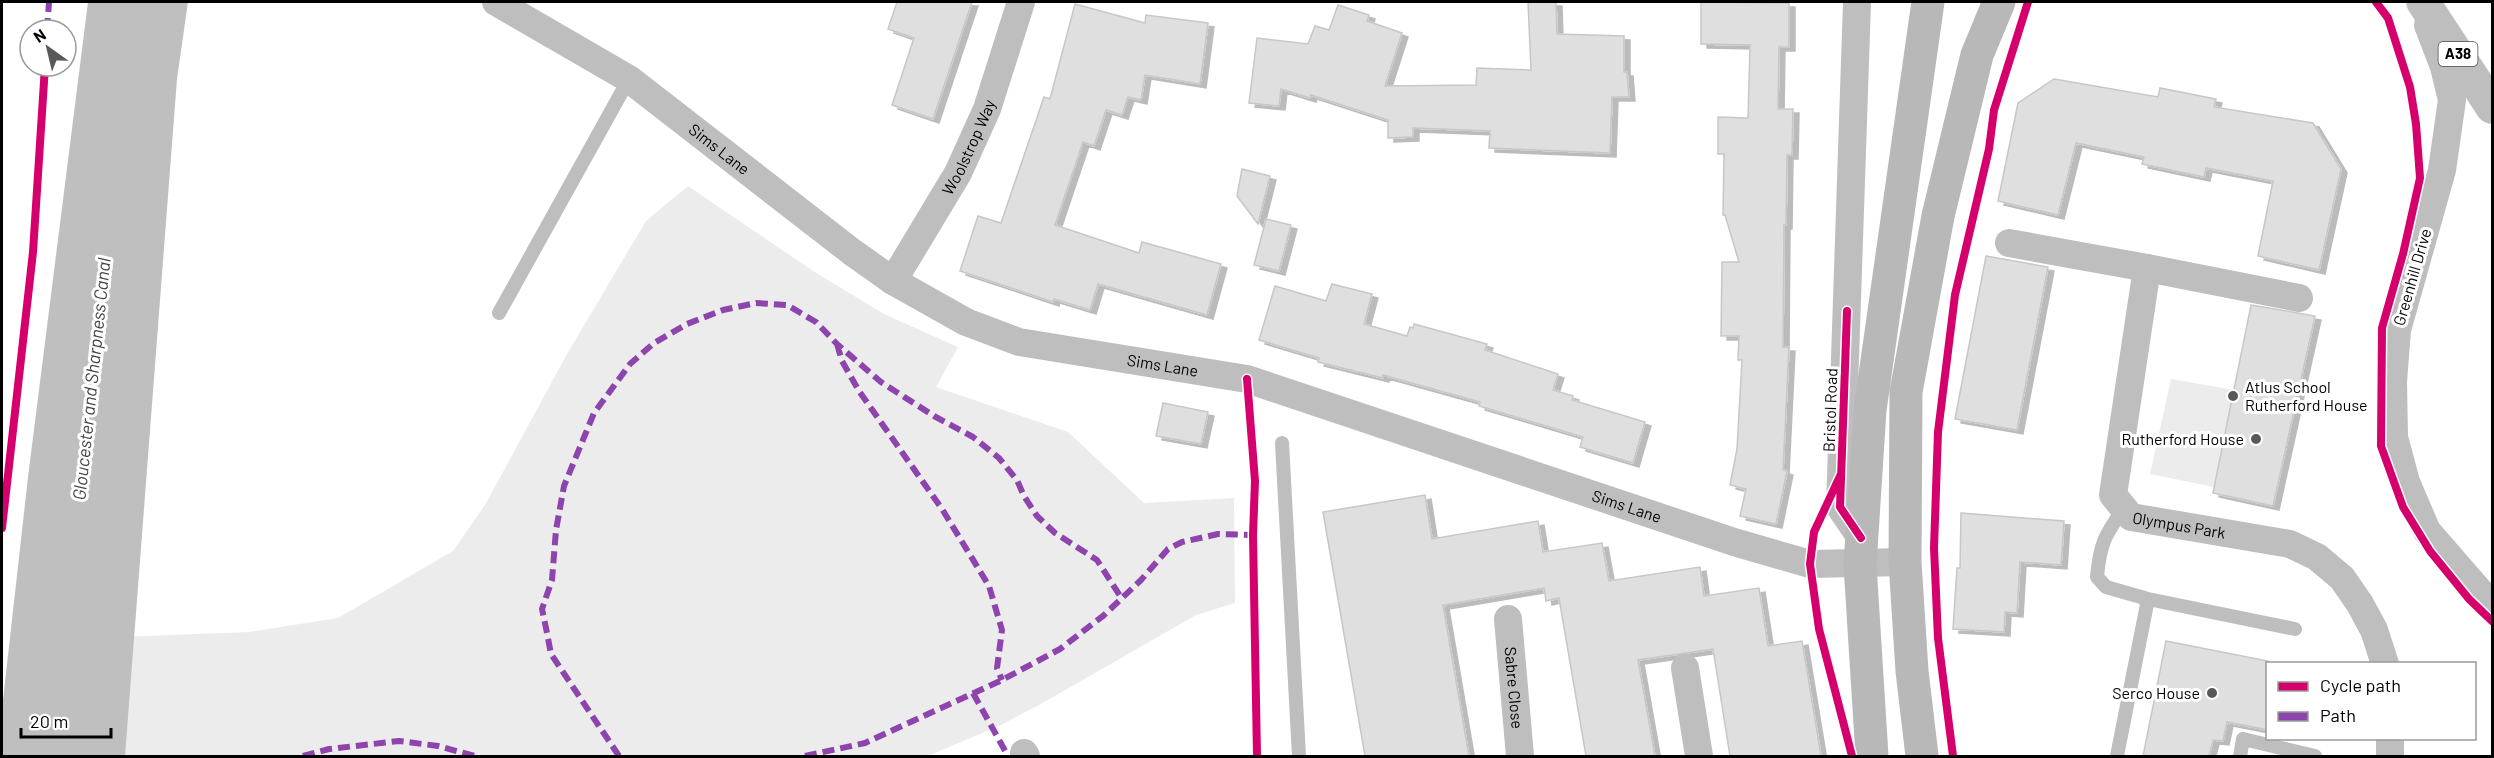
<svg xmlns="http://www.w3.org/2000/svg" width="2494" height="758" viewBox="0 0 2494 758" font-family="Barlow,sans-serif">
	<defs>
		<filter id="shadow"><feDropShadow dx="6" dy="4" stdDeviation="0" flood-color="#0004"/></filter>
	</defs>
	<rect width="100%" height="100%" fill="#fff"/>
	<path fill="#ececec" d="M 688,186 L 813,271 L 884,314 L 958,347 L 936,387 L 1068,432 L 1144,503 L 1234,498 L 1235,603 L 1196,615 L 1039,705 L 1001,725 L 928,756 L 109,756 L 120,637 L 249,632 L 338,618 L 453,551 L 485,505 L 567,354 L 646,221 Z
		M 2171,379 L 2234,390 L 2214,487 L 2150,474 Z"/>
	<path fill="#bfbfbf" d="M 88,2 L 188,2 L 177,79 L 125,756 L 2,756 L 2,709 L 28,477 Z"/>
	<path fill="#dfdfdf" stroke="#c7c7c7" stroke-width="1.5" filter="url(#shadow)" d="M 897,2 L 972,2 L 933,119 L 892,105 L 914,38 L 888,29 Z
		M 1528,2 L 1556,2 L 1557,34 L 1624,36 L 1624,72 L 1627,72 L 1629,97 L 1612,97 L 1610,153 L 1489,148 L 1490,131 L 1413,128 L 1413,137 L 1388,138 L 1388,120 L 1311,95 L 1310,98 L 1281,89 L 1279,106 L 1249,103 L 1257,38 L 1308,44 L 1315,26 L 1329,30 L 1338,5 L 1369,15 L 1367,21 L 1402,33 L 1385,86 L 1476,85 L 1477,68 L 1531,70 Z
		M 1701,2 L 1789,3 L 1789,47 L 1779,47 L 1778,109 L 1793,109 L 1792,155 L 1787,155 L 1786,225 L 1784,225 L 1783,347 L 1789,347 L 1783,470 L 1787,471 L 1776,524 L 1740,516 L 1746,489 L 1730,485 L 1737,449 L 1742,360 L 1738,360 L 1739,336 L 1721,336 L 1722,262 L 1739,262 L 1725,215 L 1723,215 L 1724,154 L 1718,154 L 1718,117 L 1748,118 L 1750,45 L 1701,44 Z
		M 1075,4 L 1145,23 L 1146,15 L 1208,23 L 1200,84 L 1145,75 L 1141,100 L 1128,97 L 1122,115 L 1106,110 L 1094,146 L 1083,142 L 1055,225 L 1139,253 L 1142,242 L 1221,264 L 1207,315 L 1098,284 L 1090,310 L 1054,299 L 1053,302 L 960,271 L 978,216 L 1001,223 L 1044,97 L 1050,99 Z
		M 2054,79 L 2158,97 L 2160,88 L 2216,99 L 2214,107 L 2313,123 L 2341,169 L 2319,270 L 2258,256 L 2273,181 L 2206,168 L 2204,177 L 2142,164 L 2144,157 L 2076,143 L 2058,215 L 1998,201 L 2018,103 Z
		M 1242,169 L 1270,176 L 1258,224 L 1237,196 Z
		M 1266,219 L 1291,225 L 1279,271 L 1254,265 Z
		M 1986,256 L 2048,267 L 2017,430 L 1955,419 Z
		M 1332,284 L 1372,294 L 1364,324 L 1407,336 L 1410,327 L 1413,328 L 1414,324 L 1487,344 L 1485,350 L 1558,374 L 1553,390 L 1573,396 L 1572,400 L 1645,422 L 1633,463 L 1580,447 L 1583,437 L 1479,406 L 1480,402 L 1383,375 L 1383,378 L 1318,362 L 1319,358 L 1259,340 L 1275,286 L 1326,301 Z
		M 2251,305 L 2315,316 L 2273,506 L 2213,493 Z
		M 1163,403 L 1208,412 L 1201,444 L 1156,436 Z
		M 1425,495 L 1432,539 L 1538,521 L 1543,552 L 1602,543 L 1609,581 L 1700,567 L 1704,596 L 1759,588 L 1768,646 L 1802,641 L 1821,756 L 1730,756 L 1713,649 L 1638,660 L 1655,756 L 1586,756 L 1559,598 L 1546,601 L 1544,588 L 1443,605 L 1469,756 L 1365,756 L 1323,512 Z
		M 1961,513 L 2064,521 L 2061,565 L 2020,562 L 2017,613 L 2005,612 L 2004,632 L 1953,629 L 1957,568 L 1960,568 Z
		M 2166,641 L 2268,661 L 2268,730 L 2227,722 L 2223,741 L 2213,740 L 2209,756 L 2143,756 Z"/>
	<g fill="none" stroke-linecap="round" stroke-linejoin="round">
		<g stroke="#dbdbdb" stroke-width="34">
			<path id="trunk" d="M 2423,2 L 2492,107"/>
		</g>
		<path stroke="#bebebe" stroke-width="14" d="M 499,313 L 629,79
			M 1282,443 L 1299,756
			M 2124,508 C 2105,535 2100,543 2097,577 L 2106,587 L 2148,599 L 2295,629
			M 2117,756 L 2148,599
			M 2240,756 L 2243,739 L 2315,756"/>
		<g stroke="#bebebe" stroke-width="28">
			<path id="s1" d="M 496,2 L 629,79 L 852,252 L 893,281 L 966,322 L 1019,342 L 1247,379 L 1734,542 L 1810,564 L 1905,562"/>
			<path d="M 1857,2 L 1840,507 L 1861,538"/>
			<path d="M 2428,25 L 2444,67 L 2452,100 L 2442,170 L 2397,330 L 2393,382 L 2394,437 L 2406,482 L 2427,531 L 2480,592 L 2492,601"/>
			<path id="s2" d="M 2009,243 L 2147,268 L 2113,495 L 2131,517 L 2290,544 L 2317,557 L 2342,578 L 2360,604 L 2374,630 L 2385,664"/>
			<path d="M 2147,268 L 2299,298"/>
			<path id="s3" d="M 893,281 L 958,173 L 987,109 L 1021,2"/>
			<path id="s4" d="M 1508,619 L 1520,756"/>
			<path d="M 1685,668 L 1699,756"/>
			<path d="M 1024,753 L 1026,756"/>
			<path d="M 2390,756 L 2390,738"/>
		</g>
		<path stroke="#b8b8b8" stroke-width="33" d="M 1872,756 L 1860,565 L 1870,410 L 1928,2
			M 1922,756 L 1912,671 L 1905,562 L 1906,392 L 1938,216 L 1977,55 L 1999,2"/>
		<use href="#trunk" stroke="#bebebe" stroke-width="33"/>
		<path stroke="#8e44ad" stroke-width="6" stroke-dasharray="12 6" stroke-linecap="butt" d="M 47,30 L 49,2
			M 837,344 L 842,361 L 859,391 L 942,509 L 989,586 L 1002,630 L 997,668 L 1002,680
			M 973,693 L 1008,756
			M 303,756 L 329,749 L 399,741 L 438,746 L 475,756
			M 619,756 L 551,654 L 547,633 L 542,609 L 552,580 L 556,530 L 564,486 L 594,413 L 630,364 L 654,343 L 687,324 L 723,310 L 756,303 L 787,305 L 816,322 L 837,344 L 881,382 L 934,416 L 973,437 L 999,458 L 1017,480 L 1024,496 L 1037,516 L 1055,533 L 1097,560 L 1122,599
			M 805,756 L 865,743 L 1002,680 L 1060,649 L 1103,616 L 1141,580 L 1168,549 L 1182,542 L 1218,534 L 1253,535"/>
		<g stroke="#fff" stroke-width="11">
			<path id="cycleway" d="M 2376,2 L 2388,18 L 2410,87 L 2416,124 L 2420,178 L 2403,254 L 2382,328 L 2381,446 L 2403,507 L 2430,551 L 2469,599 L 2492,621
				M 1847,311 L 1840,507 L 1861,538
				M 1247,379 L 1255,481 L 1253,535 L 1257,756
				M 1841,474 L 1814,532 L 1810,564 L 1819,629 L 1852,756
				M 2,528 L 33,252 L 45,66
				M 1953,756 L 1938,638 L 1934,548 L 1938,432 L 1955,295 L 1989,149 L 1994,110 L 2028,2"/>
		</g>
		<use href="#cycleway" stroke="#d6006c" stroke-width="8"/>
	</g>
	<g fill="#595959" stroke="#fff" stroke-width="2">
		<circle cx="2233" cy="396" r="6"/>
		<circle cx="2256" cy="439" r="6"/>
		<circle cx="2212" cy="693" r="6"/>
	</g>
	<g text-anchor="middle" stroke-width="6" stroke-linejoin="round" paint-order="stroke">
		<rect fill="#fff" stroke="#4c4c4c" stroke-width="1.5" x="2438.5" y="42" width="39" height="24" rx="4.5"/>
		<g font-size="15" font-weight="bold" fill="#000">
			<text x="2458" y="59">A38</text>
		</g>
		<g font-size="16" fill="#000" stroke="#fff">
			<text dy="6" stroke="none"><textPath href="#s3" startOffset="154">Woolstrop Way</textPath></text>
			<text dy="6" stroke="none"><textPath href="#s1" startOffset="268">Sims Lane</textPath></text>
			<text transform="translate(2412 277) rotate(-74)" y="6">Greenhill Drive</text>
			<text dy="6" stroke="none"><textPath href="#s1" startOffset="772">Sims Lane</textPath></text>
			<text transform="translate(1830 410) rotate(-88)" y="6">Bristol Road</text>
			<text dy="6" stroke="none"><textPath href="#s1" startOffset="1258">Sims Lane</textPath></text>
			<text dy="6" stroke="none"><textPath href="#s2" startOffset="447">Olympus Park</textPath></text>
			<text dy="6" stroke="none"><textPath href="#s4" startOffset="69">Sabre Close</textPath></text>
		</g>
		<g font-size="16" fill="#000" stroke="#fff" text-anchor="end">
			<text x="2245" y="393" text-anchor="start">Atlus School<tspan x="2245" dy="18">Rutherford House</tspan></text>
			<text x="2244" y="445">Rutherford House</text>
			<text x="2200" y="699">Serco House</text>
		</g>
		<g font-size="18" font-style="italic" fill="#444" stroke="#fff">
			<text transform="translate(92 379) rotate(-84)" y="6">Gloucester and Sharpness Canal</text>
		</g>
	</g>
	<rect width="2494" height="758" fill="none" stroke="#000000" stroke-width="6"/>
	<rect x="2266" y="662" width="210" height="78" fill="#ffffff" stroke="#999999" stroke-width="1.5"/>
	<rect x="2278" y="682" width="30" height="9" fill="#d6006c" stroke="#999999" stroke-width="1.5"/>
	<text x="2320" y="692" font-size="18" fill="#000000">Cycle path</text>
	<rect x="2278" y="712" width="30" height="9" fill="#8e44ad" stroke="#999999" stroke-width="1.5"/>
	<text x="2320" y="722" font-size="18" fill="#000000">Path</text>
	<g transform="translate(48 48) rotate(326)"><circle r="28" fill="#ffffff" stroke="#999999" stroke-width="1.5"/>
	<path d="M0-4.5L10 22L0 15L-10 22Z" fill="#595959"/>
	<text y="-9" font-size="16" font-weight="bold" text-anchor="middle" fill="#000000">N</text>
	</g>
	<path d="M21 728v9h90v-9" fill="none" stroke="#000000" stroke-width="3"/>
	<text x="30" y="728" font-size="18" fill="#000000" stroke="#ffffff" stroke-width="4.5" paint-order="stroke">20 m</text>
</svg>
